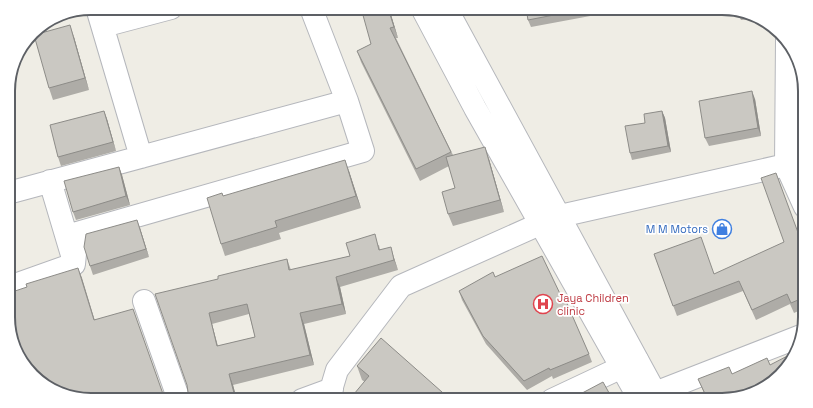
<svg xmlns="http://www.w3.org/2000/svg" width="813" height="408" viewBox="0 0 813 408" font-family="'Space Grotesk',sans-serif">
	<rect width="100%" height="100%" fill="#efede5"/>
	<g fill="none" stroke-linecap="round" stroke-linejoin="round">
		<g stroke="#b5b7bc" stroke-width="24">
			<path id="minor" d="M 97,8 L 141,157
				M 103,26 L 171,8
				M 786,165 L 787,40
				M 50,181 L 72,255
				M 8,193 L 347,101 L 311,8
				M 560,216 L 786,165 L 805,207
				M 9,287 L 74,264 L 77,233 L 363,151 L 347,101
				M 144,301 L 179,400
				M 655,393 L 801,336
				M 302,400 L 332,389
				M 328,400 L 337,370 L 401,286 L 542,223
				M 552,400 L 637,360"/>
		</g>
		<g stroke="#b5b7bc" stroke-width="24">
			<path id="tertiary" d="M 422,8 L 475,108 L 640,400
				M 446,8 L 659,400"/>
		</g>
		<use href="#minor" stroke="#fff" stroke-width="22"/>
		<use href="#tertiary" stroke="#fff" stroke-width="22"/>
	</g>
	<path fill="#aeaca7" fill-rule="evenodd" d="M 389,8 L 398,38 L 396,38 L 453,155 L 489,159 L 504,212 L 453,226 L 448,214 L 455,188 L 449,166 L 420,181 L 361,62 L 357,51 L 371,44 Z
		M 526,8 L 600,8 L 601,14 L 531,27 L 528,20 Z
		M 737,12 L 759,16 L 762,19 L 741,20 Z
		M 74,37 L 89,90 L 53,100 L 49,88 Z
		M 755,99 L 761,136 L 709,146 L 705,138 Z
		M 104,111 L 107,119 L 116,151 L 61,166 L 58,157 Z
		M 662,111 L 665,118 L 671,152 L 632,160 L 630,153 L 645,123 Z
		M 119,167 L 122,175 L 130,205 L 76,220 L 73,212 Z
		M 349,171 L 361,208 L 279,233 L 281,239 L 225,256 L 221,244 L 223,196 Z
		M 140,228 L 149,257 L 93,275 L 90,266 Z
		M 379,245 L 380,250 L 394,258 L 398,270 L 340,287 L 346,314 L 304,324 L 314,365 L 233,385 L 237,400 L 181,400 L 185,397 L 188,392 L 218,279 L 287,259 L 291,270 L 350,256 ZM 249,314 L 255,337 L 218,346 L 212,324 Z
		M 805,245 L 805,308 L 794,313 L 790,304 L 756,320 L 743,291 L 677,316 L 654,254 L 714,274 Z
		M 495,277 L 563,300 L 589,354 L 592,362 L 553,379 L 552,376 L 527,390 L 486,344 L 462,300 L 459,291 Z
		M 357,366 L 451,400 L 365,382 L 362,380 Z
		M 698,379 L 728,400 L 707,400 Z"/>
	<path fill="#8d8c88" d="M 388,8 L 389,8 L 398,38 L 394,27 Z
		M 70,25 L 74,37 L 89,90 L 85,78 Z
		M 752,91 L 755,99 L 761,136 L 758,128 Z
		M 104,111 L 107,119 L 116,151 L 113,142 Z
		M 662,111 L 665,118 L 671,152 L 668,146 Z
		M 485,147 L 489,159 L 504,212 L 500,200 Z
		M 345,160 L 349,171 L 361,208 L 356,196 Z
		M 119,167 L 122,175 L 130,205 L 126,196 Z
		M 137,220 L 140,228 L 149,257 L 146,249 Z
		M 391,247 L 394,258 L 398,270 L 394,260 Z
		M 78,268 L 82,278 L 98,331 L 94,320 Z
		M 336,277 L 340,287 L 346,314 L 342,304 Z
		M 209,313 L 212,324 L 220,356 L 217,346 Z
		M 300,313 L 304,324 L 314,365 L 310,355 Z
		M 229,374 L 233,385 L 237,400 L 234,393 Z"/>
	<path fill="#cac8c2" stroke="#8d8c88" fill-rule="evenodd" d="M 361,8 L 388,8 L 394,27 L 390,28 L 451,152 L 416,169 L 357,51 L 371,44 Z
		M 526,8 L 590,8 L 528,20 Z
		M 70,25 L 85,78 L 49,88 L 34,35 Z
		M 752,91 L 758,128 L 705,138 L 699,101 Z
		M 104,111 L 113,142 L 58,157 L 50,125 Z
		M 662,111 L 668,146 L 630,153 L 625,126 L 645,123 L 644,114 Z
		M 485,147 L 500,200 L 448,214 L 442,192 L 455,188 L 446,157 Z
		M 345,160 L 356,196 L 275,221 L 277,227 L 221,244 L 207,198 L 222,193 L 223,196 Z
		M 119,167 L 126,196 L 73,212 L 64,181 Z
		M 776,173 L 803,246 L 805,245 L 805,297 L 791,303 L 787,294 L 752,310 L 739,281 L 673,306 L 654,254 L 701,237 L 714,274 L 784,242 L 761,178 Z
		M 137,220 L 146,249 L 90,266 L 84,247 L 86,234 Z
		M 375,234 L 379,250 L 391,247 L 394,260 L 336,277 L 342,304 L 300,313 L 310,355 L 229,374 L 234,393 L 212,400 L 181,400 L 185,397 L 188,392 L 187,385 L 155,294 L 218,279 L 218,276 L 287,259 L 289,270 L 350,256 L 346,243 ZM 247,304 L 255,337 L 217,346 L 209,313 Z
		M 542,256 L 563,300 L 565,299 L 589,354 L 550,370 L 549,368 L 524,381 L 483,336 L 459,291 L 493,272 L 495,277 Z
		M 78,268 L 94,320 L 133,309 L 163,394 L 167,399 L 169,400 L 91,400 L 54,392 L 25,368 L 9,328 L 9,293 L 27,287 L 26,284 Z
		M 381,338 L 451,400 L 349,400 L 369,376 L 357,366 Z
		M 797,351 L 797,354 L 768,386 L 728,400 L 708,400 L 698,379 L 729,367 L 732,374 L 767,358 L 770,365 Z
		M 603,382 L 613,400 L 569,400 Z"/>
	<defs>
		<g id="shop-ring" transform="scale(1)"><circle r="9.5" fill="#fff" stroke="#3f7fe0" stroke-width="1.5"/><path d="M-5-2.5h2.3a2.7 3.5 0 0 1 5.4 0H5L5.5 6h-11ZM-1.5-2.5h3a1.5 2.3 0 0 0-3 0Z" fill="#3f7fe0"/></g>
		<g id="hospital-ring" transform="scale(1)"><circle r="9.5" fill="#fff" stroke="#e0444e" stroke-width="1.5"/><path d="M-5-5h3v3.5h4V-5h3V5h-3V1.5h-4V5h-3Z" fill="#e0444e"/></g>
	</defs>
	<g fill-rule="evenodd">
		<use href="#shop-ring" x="722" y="229"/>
		<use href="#hospital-ring" x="543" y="304"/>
	</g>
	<g text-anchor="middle" stroke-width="3.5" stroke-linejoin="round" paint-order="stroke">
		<g font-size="11" fill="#366cbe" stroke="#fff" text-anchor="end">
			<text x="708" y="233">M M Motors</text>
		</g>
		<g font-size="11" fill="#be3a42" stroke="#fff" text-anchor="start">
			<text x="557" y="302">Jaya Children<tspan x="557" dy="13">clinic</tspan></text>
		</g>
	</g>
	<path d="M0 0H813V408H0ZM91 15H722A76 76 0 0 1 798 91V317A76 76 0 0 1 722 393H91A76 76 0 0 1 15 317V91A76 76 0 0 1 91 15Z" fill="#fff" fill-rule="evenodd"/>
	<path fill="none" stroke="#5d6065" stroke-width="2" d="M91 15H722A76 76 0 0 1 798 91V317A76 76 0 0 1 722 393H91A76 76 0 0 1 15 317V91A76 76 0 0 1 91 15Z"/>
</svg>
